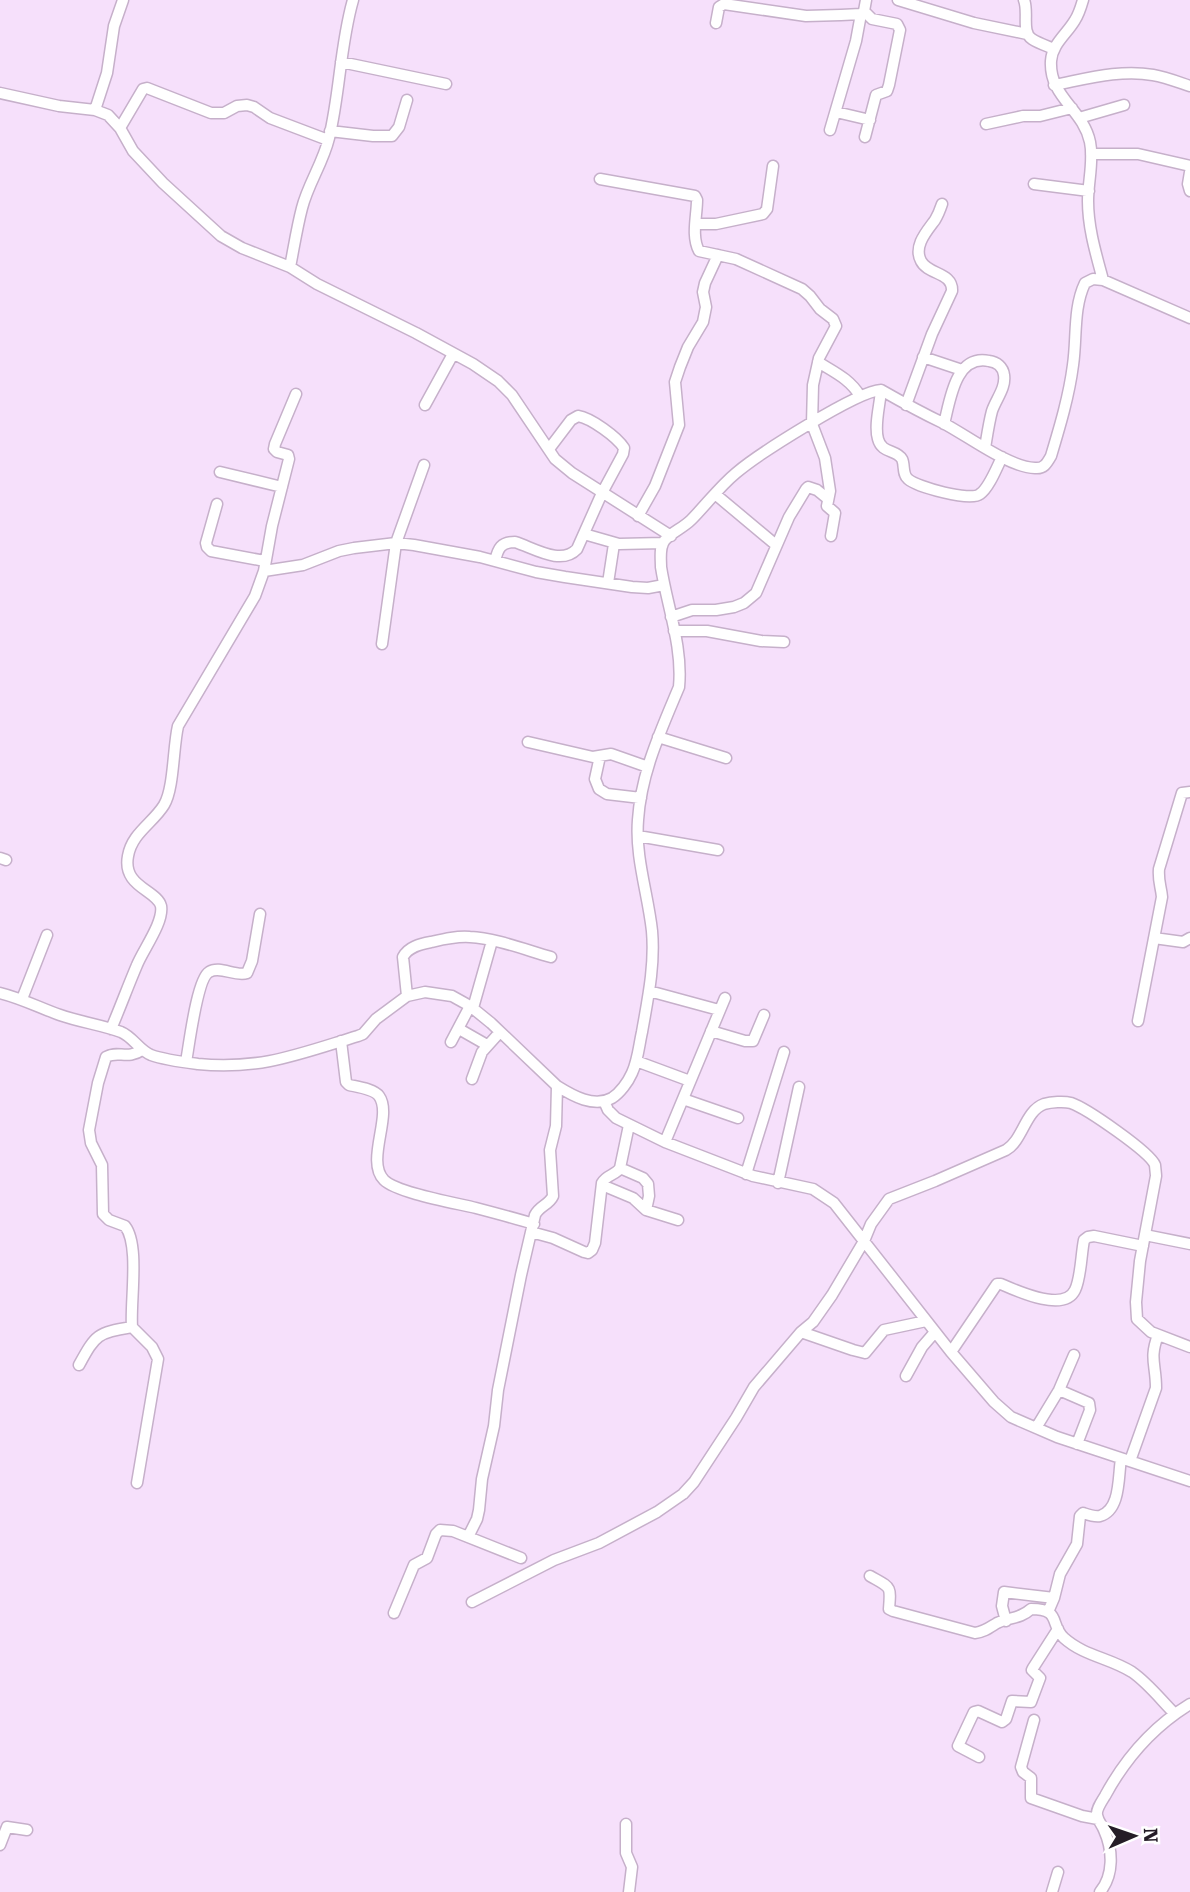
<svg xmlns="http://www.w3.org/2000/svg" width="1190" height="1892" viewBox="0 0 1190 1892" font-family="'Roboto Serif',serif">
	<rect width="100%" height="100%" fill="#f6e0fb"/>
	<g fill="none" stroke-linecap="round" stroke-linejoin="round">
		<g stroke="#c6b0ca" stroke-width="13">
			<path id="minor" d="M 898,0 L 974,23 L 1027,34
				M 1024,0 C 1029,12 1021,32 1032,39 C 1038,43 1047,46 1054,49
				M 1083,0 C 1081,7 1079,14 1075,20 C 1067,34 1052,44 1051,61 C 1049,97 1083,109 1090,142 C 1094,161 1088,181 1088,201 C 1088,228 1096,254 1103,280
				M 864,11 L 872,19 L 897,24 L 900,30 L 889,85 L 887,91 L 876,95 L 865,137
				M 716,23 L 719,7 L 724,4 L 806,16 L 841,15 L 861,14 L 864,11 L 866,0
				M 341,62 L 446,84
				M 1054,85 C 1086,79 1120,69 1153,75 C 1165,77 1178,82 1190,86
				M 0,93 L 59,106 L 95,110 L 108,115 L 120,128 L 133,151 L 163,183 L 221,236 L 242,248 L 290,267 L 317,284 L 416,333 L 473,364 L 498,381 L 512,395 L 555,459 L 572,473 L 671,536
				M 95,110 L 107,73 L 114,26 L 123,0
				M 836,112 L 870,120
				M 1079,118 L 1124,105
				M 986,124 L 1023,116 L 1040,116 L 1072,108
				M 120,128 L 143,89 L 147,88 L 211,113 L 224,113 L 237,106 L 247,105 L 254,107 L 270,118 L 328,140
				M 830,130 L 856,41 L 861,14
				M 330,131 L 373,136 L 392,136 L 399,127 L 407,100
				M 1091,154 L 1138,154 L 1190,166
				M 1190,172 L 1188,184 L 1190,191
				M 600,179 L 695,196 L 697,200 C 697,216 691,236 699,251 L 736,259 L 802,289 L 810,296 L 820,309 L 833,319 L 836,326 L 819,358 L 813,385 L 812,424 L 825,458 L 830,491 L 827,506 L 835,513 L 831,536
				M 1034,184 L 1089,191
				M 696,224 L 716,224 L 763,214 L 767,209 L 773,166
				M 290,267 C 294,247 297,227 302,208 C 308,184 323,163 329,138 C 340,93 340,45 353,0
				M 923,357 L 962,370
				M 818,362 C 834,372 850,379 860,396
				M 881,390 C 880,405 874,425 878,439 C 882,454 896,449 902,459 C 905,465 902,474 908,479 C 917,487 971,502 980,494 C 989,488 997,467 1002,457
				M 425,405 L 453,354
				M 906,405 L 932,334 L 952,291 C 953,272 928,275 921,261 C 913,246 927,231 935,220 C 938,215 940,210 942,204
				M 944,424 C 950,401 955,354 989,361 C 997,362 1003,367 1004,375 C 1006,388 996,399 992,411 C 989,422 987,436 985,448
				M 220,472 L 282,487
				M 715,494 L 776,545
				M 217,504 L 206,543 L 207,547 L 211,551 L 265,561
				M 638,516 L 655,486 L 679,425 L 675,382 L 680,367 L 688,347 L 703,322 L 706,307 L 703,292 L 705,283 L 718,255
				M 584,534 L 619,544 L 663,543
				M 495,561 C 498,548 501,542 515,542 C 534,548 561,566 577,549 L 602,493 L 623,454 L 624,448 C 617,437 591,418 578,416 L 571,420 L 549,449
				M 264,571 L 303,565 L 339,551 L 354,548 L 396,543 L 414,545 L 480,557 L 536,572 L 565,577 L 632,587 L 648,588 L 664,585
				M 608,583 L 614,544
				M 671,617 L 692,610 L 716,610 L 734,607 L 744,603 L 756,593 L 789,517 L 806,489 L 808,487 L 817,490 L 828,499
				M 674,631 L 707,631 L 761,641 L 784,642
				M 382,644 L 396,543 L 424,465
				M 658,737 L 726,758
				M 528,742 L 593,757 L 611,754 L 648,767
				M 600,756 L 595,779 L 599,789 L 607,794 L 641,798
				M 638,836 L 718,850
				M 0,858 L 6,860
				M 1154,938 L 1183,942 L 1190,938
				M 649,991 L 719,1010
				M 0,993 C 21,998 40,1008 60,1015 C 80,1022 102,1025 121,1032 C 133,1037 139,1050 151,1055 C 165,1060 182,1062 198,1064 C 261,1070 299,1054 358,1036 L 363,1034 L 376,1019 L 407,996 L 425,992 L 452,996 L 470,1006 L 491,1023 L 557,1086 C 573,1096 594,1108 612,1098 C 620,1093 628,1082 632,1073 C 638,1060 639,1045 642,1032 C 648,998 655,965 652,931 C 648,894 635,857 638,820 C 641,773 661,730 679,687 C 683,647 667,606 661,567 C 661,558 659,547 665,540 C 672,532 683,528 691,520 C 706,505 719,487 736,473 C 757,455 857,391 881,390 C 902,402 922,413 943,423 C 968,436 1008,467 1035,468 C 1044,469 1047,463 1051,456 C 1060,426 1069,396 1073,365 C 1077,338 1073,308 1085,283 L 1093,279 L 1103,280 L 1190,318
				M 407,996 L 403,957 C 408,947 420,944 431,942 C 444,939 456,936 470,937 C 495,938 526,950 551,957
				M 22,999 L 47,935
				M 473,1008 L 492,941
				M 1138,1021 L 1162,897 C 1161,886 1158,882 1159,869 L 1182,793 L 1190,792
				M 111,1029 C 120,1008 128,986 137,965 C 143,950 164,922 161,906 C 157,890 122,887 128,856 C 132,833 153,823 164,805 C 174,789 173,747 178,726 L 255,596 L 264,571 L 272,526 L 289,459 L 288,455 L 277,452 L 274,449 L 275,444 L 296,394
				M 459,1029 L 487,1045
				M 711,1031 L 745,1041 L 753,1041 L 764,1015
				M 341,1041 L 346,1082 L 349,1085 C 358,1087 374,1089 379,1096 C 393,1115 365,1161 384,1180 C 397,1193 456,1203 476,1208 C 495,1213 514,1218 534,1224
				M 451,1042 L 470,1006
				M 636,1061 L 690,1081
				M 186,1062 C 189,1046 197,979 209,972 C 220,965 235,977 247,973 L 252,961 L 260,914
				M 472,1079 L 482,1052 L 500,1032
				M 683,1099 L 738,1118
				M 604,1101 L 608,1110 L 616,1118 L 665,1142 L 753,1176 L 813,1189 L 834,1203 L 951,1352 L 994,1402 L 1011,1417 L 1057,1437 L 1190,1481
				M 665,1142 L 725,998
				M 620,1168 L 643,1178 L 648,1184 L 649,1196 L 646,1210
				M 746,1174 L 784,1052
				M 778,1183 L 799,1087
				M 602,1185 L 633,1198 L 646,1210 L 678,1220
				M 531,1232 L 553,1238 L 584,1252 L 588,1253 L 592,1250 L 595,1243 L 602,1183 C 606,1175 616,1175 620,1168 L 629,1125
				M 1145,1235 L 1190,1244
				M 801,1332 L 853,1350 L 865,1353 L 884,1330 L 926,1321
				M 951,1352 L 997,1284 L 1001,1284 C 1017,1291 1064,1313 1075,1290 C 1081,1278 1081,1255 1084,1240 L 1088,1237 L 1094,1236 L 1143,1246
				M 79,1365 C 96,1334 97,1333 132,1327
				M 906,1376 L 922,1347 L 935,1332
				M 1059,1390 L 1089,1403 L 1090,1410 L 1077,1444
				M 1036,1428 L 1059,1390 L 1074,1355
				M 1130,1461 L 1156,1388 C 1156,1364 1149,1359 1158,1335
				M 137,1483 L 158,1359 L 152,1347 L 132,1327 C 130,1302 140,1245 125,1226 L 109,1220 L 103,1214 L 102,1165 L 91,1143 L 89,1130 L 98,1083 L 106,1057 C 117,1050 128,1060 142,1050
				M 468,1537 L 477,1519 L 479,1510 L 482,1479 L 494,1426 L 498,1390 L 521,1275 L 535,1215 C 539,1206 549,1205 553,1196 L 550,1150 L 556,1126 L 557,1086
				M 870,1576 C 891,1588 891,1585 889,1609 L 893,1611 L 975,1633 C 984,1632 989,1628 997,1623 C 1010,1617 1020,1619 1031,1609 C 1062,1609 1049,1624 1064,1638 C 1084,1656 1110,1658 1132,1672 C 1148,1683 1161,1700 1175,1714
				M 472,1602 L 554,1560 L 599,1543 L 657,1512 L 683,1494 L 694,1482 L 736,1418 L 754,1387 L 801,1332 L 813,1322 L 832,1295 L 864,1241 L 871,1224 L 889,1199 L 935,1181 L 1006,1150 C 1023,1140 1025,1111 1044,1104 C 1051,1102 1064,1101 1071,1103 C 1086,1108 1150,1152 1155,1165 C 1155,1166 1156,1174 1156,1176 L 1140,1261 L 1136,1302 L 1137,1319 L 1151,1332 L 1190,1347
				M 1048,1612 L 1054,1598 L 1060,1574 L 1077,1544 L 1080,1516 L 1083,1513 C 1089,1515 1094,1517 1100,1516 C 1121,1510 1118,1476 1121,1459
				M 394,1613 L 414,1565 L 427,1558 L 436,1534 L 440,1530 L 453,1531 L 521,1558
				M 1006,1621 L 1002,1606 L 1004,1592 L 1054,1598
				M 1034,1720 L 1021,1767 L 1023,1772 L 1031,1778 L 1031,1798 L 1082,1816 L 1098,1819
				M 979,1757 L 958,1746 L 974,1712 L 978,1711 L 1002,1722 L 1006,1719 L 1012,1701 L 1031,1702 L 1040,1678 L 1032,1670 L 1033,1668 L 1058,1629
				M 626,1824 L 626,1853 L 632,1867 L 629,1892
				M 0,1845 L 7,1827 L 27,1830
				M 1052,1892 L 1058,1872
				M 1100,1892 C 1114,1875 1113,1850 1104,1830 C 1102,1825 1098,1821 1097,1815 C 1096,1809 1102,1801 1105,1796 C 1125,1759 1154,1726 1190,1704"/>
		</g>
		<use href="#minor" stroke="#fff" stroke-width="10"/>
	</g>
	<g transform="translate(1134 1836) rotate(88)" stroke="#ffffff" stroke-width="5" paint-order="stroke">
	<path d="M0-5L12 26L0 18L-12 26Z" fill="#251d27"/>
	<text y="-10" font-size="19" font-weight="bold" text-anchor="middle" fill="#251d27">N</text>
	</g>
</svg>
